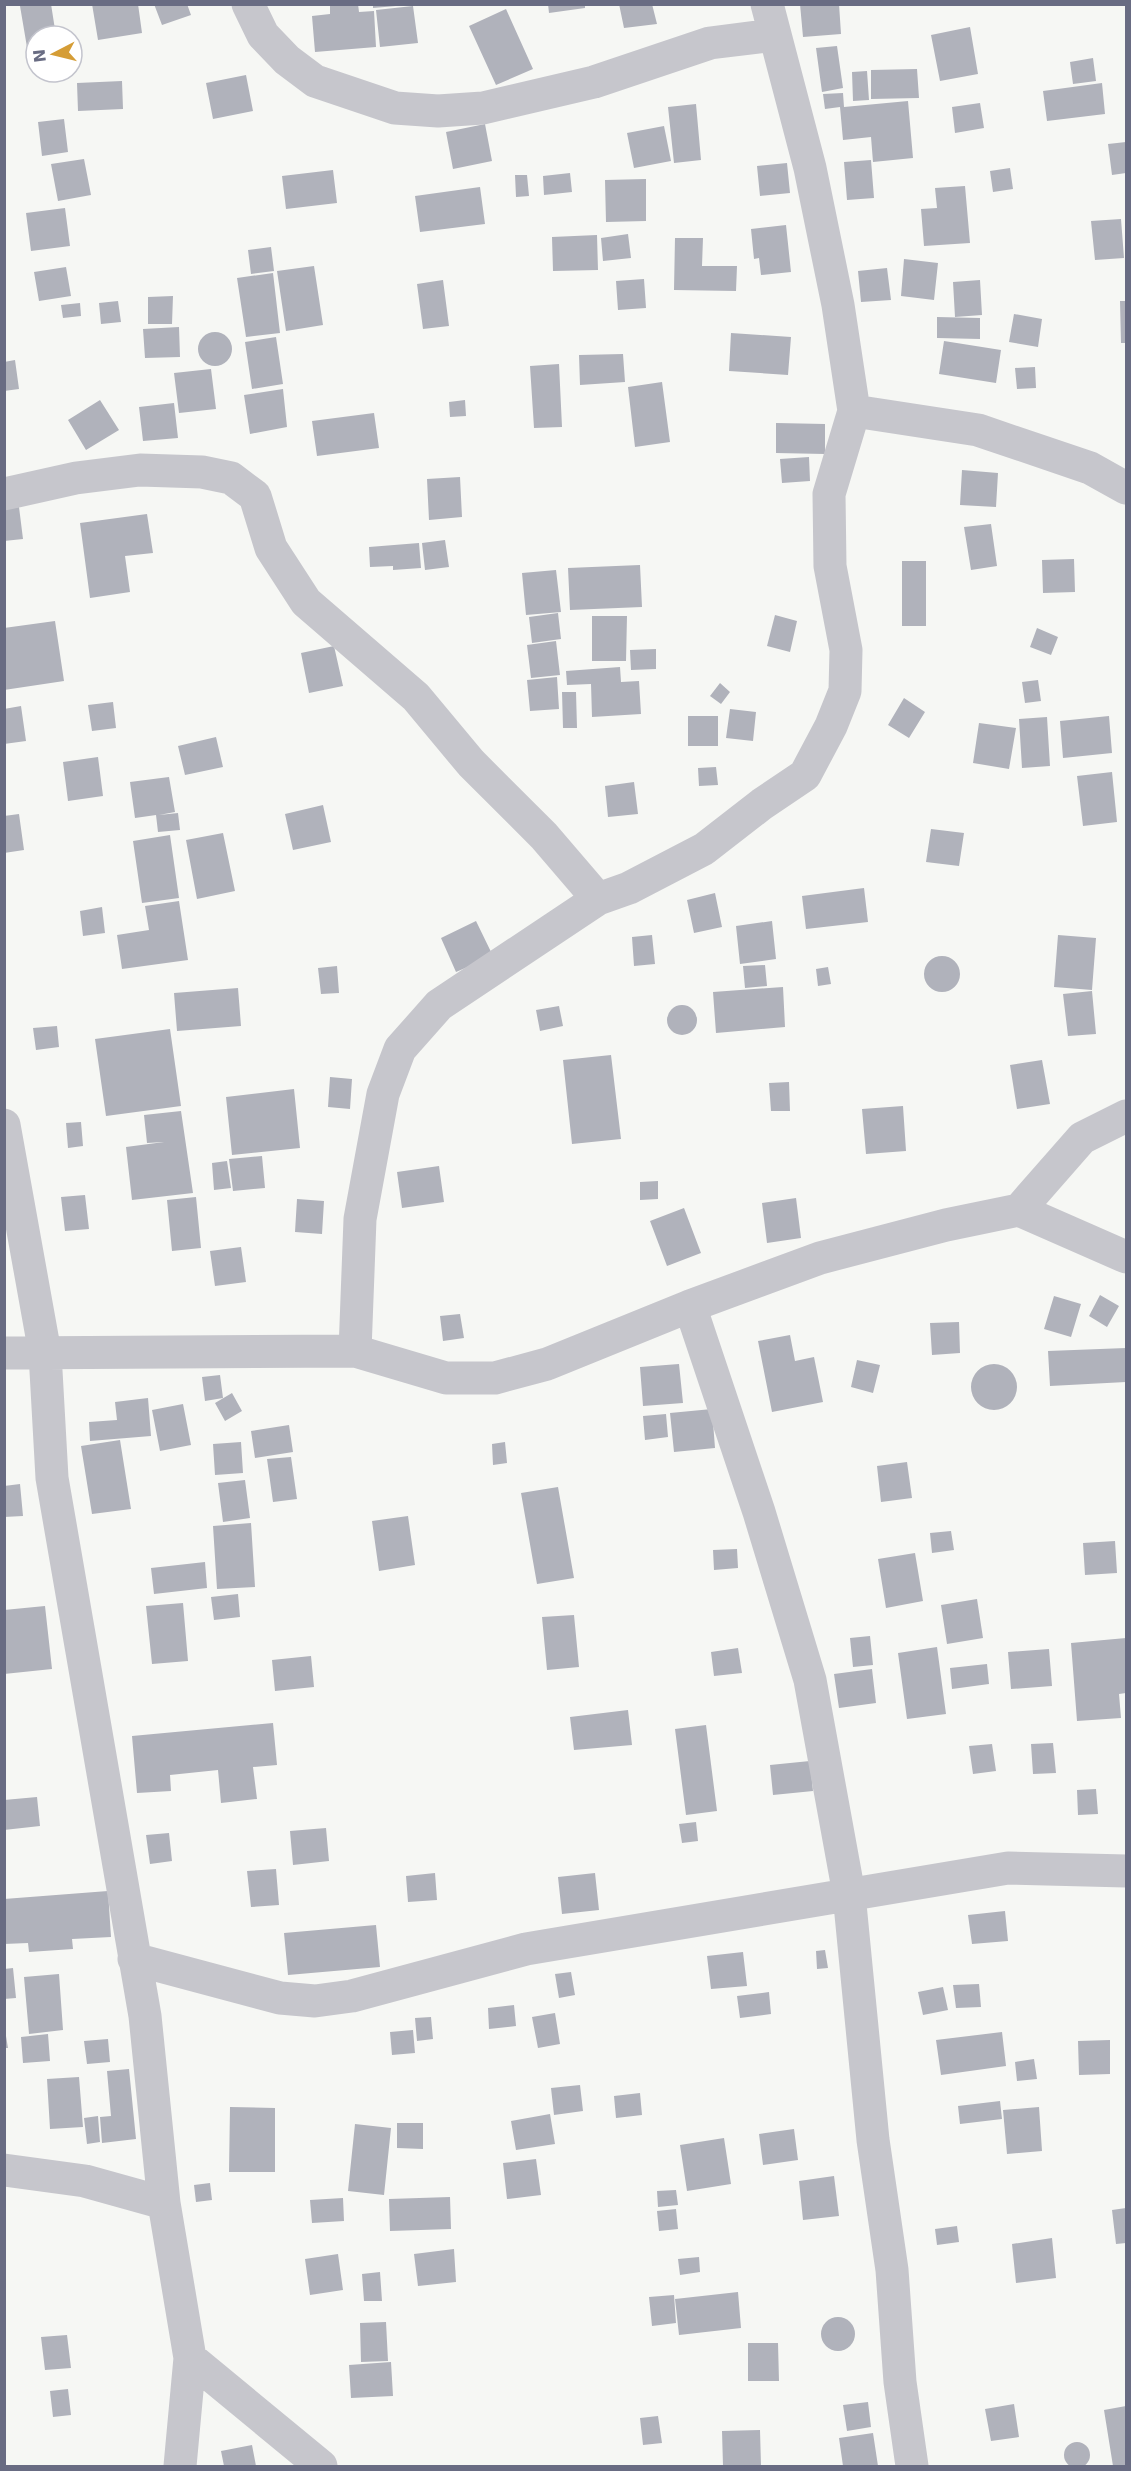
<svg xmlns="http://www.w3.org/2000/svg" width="1131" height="2471" viewBox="0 0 1131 2471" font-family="'DejaVu Sans',sans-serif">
	<rect width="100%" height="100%" fill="#f6f7f4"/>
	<path fill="#b0b2bb" d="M 51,4 L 56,36 L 36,36 L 36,57 L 29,59 L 20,6 Z
		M 92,4 L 138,4 L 142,33 L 98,40 Z
		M 154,4 L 187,4 L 191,15 L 162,25 Z
		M 330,4 L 358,4 L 359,12 L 374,11 L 376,47 L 315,52 L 312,16 L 330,14 Z
		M 373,4 L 396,4 L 396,6 L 373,8 Z
		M 548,4 L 585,4 L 585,8 L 549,13 Z
		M 619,4 L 652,4 L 657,24 L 624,28 Z
		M 800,4 L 839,4 L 841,34 L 803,37 Z
		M 413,6 L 418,43 L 380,47 L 376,10 Z
		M 506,9 L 533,69 L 496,85 L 469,26 Z
		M 970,27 L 978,74 L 940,81 L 931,35 Z
		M 837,46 L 843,88 L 822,92 L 816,48 Z
		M 1093,58 L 1096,81 L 1073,84 L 1070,62 Z
		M 917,69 L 919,98 L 871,99 L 871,70 Z
		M 867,71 L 869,100 L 853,101 L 852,72 Z
		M 246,75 L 253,111 L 213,119 L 206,83 Z
		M 122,81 L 123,109 L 78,111 L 77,83 Z
		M 1102,83 L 1105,114 L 1047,121 L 1043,91 Z
		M 843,93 L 844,107 L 908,101 L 913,158 L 873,162 L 871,137 L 843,140 L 840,107 L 825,109 L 823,94 Z
		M 980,103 L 984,128 L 955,133 L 952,107 Z
		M 696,104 L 701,160 L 674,163 L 668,107 Z
		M 64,119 L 68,152 L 42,156 L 38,122 Z
		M 485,124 L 492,161 L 453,169 L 446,132 Z
		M 664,126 L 671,161 L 634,168 L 627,133 Z
		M 1126,142 L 1126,173 L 1112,175 L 1108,144 Z
		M 84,159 L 91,195 L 58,201 L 51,164 Z
		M 871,160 L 874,198 L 847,200 L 844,162 Z
		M 787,163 L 790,193 L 760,196 L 757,166 Z
		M 1010,168 L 1013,189 L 993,192 L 990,171 Z
		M 333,170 L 337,203 L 286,209 L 282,176 Z
		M 570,173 L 572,192 L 544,195 L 543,176 Z
		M 515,175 L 527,175 L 529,196 L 516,197 Z
		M 646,179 L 646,221 L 606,222 L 605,180 Z
		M 965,186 L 970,243 L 924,246 L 921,209 L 937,208 L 935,188 Z
		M 480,187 L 485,224 L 420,232 L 415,196 Z
		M 65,208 L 70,246 L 31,251 L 26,213 Z
		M 1121,219 L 1124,258 L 1095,260 L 1091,221 Z
		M 786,225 L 791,272 L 761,275 L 759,258 L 754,259 L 751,229 Z
		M 628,234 L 631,258 L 603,261 L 601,238 Z
		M 597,235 L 598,270 L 553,271 L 552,237 Z
		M 675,238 L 703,238 L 702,266 L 737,266 L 736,291 L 674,290 Z
		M 271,247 L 274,271 L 251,274 L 248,250 Z
		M 904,259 L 938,263 L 934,300 L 901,296 Z
		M 314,266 L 323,325 L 286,331 L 277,271 Z
		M 66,267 L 71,296 L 39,301 L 34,272 Z
		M 887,268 L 891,300 L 861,302 L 858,271 Z
		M 273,273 L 280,333 L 246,337 L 237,278 Z
		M 644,279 L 646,308 L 618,310 L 616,281 Z
		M 443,280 L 449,326 L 423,329 L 417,284 Z
		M 980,280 L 982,315 L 955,317 L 953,282 Z
		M 173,296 L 172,324 L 148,324 L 148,297 Z
		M 118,301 L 121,322 L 101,324 L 99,303 Z
		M 1120,301 L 1126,301 L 1126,343 L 1121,343 Z
		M 80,303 L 81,316 L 63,318 L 61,305 Z
		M 1014,314 L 1042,319 L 1038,347 L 1009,342 Z
		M 937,317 L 980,318 L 980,339 L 937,338 Z
		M 179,327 L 180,357 L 145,358 L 143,329 Z
		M198 349a17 17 0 1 1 34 0a17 17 0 1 1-34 0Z
		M 731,333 L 791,337 L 788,375 L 729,371 Z
		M 276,337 L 283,384 L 252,389 L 245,342 Z
		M 944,341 L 1001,350 L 996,383 L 939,374 Z
		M 623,354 L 625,382 L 580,385 L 579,355 Z
		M 15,360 L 19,389 L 4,391 L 4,362 Z
		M 559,364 L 562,427 L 534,428 L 530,366 Z
		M 1035,367 L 1036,388 L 1017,389 L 1015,368 Z
		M 211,369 L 216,409 L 179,413 L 174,373 Z
		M 662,382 L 670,442 L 635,447 L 628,387 Z
		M 283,389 L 287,427 L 250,434 L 244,395 Z
		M 100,400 L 119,430 L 86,450 L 68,420 Z
		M 465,400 L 466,416 L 450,417 L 449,402 Z
		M 174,403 L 178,438 L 143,441 L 139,407 Z
		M 374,413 L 379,448 L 317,456 L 312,421 Z
		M 776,423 L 825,424 L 825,454 L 776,453 Z
		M 809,457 L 810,481 L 782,483 L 780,459 Z
		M 962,470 L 998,473 L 996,507 L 960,505 Z
		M 460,477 L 462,517 L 429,520 L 427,479 Z
		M 19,507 L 23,539 L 4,541 L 4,509 Z
		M 147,514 L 153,553 L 125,556 L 130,592 L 90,598 L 80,523 Z
		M 991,524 L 997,566 L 971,570 L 964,527 Z
		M 445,540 L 449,567 L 425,570 L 422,543 Z
		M 419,543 L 421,568 L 393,570 L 393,566 L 370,567 L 369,547 Z
		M 1074,559 L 1075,592 L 1043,593 L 1042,560 Z
		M 902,561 L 926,561 L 926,626 L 902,626 Z
		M 640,565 L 642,607 L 570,610 L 568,568 Z
		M 556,570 L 561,612 L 526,615 L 522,573 Z
		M 558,613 L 561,639 L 532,643 L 529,617 Z
		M 775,615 L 797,621 L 790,652 L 767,646 Z
		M 592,616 L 627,616 L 626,661 L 592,661 Z
		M 55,621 L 64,681 L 4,690 L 4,628 Z
		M 1037,628 L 1058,637 L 1051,655 L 1030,647 Z
		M 556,641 L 560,675 L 531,678 L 527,645 Z
		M 334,646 L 343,686 L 309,693 L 301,653 Z
		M 656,649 L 656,669 L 631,670 L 630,650 Z
		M 620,667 L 621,682 L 639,681 L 641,714 L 592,717 L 591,684 L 567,685 L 566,671 Z
		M 557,677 L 559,709 L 530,711 L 527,680 Z
		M 1038,680 L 1041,701 L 1025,703 L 1022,682 Z
		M 720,683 L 730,692 L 721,704 L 710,696 Z
		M 562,692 L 576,692 L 577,728 L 563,728 Z
		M 904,698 L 925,712 L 909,738 L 888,725 Z
		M 113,702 L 116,728 L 92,731 L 88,705 Z
		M 21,706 L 26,741 L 4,744 L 4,709 Z
		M 730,709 L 756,712 L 753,741 L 726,738 Z
		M 688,716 L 718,716 L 718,746 L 688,746 Z
		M 1109,716 L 1112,753 L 1063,758 L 1060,721 Z
		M 1047,717 L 1050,766 L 1022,768 L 1019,719 Z
		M 979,723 L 1016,728 L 1009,769 L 973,763 Z
		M 216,737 L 223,767 L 185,775 L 178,746 Z
		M 98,757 L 103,796 L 68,801 L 63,762 Z
		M 716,767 L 718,785 L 699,786 L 698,768 Z
		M 1112,772 L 1117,822 L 1083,826 L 1077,776 Z
		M 169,777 L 175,812 L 159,815 L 178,813 L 180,830 L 158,832 L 156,815 L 135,818 L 130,782 Z
		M 634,782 L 638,814 L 608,817 L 605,786 Z
		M 323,805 L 331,842 L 293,850 L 285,814 Z
		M 19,814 L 24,850 L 4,853 L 4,816 Z
		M 931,829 L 964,833 L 959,866 L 926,862 Z
		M 223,833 L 235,891 L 197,899 L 186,840 Z
		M 170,835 L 179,898 L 142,903 L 133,841 Z
		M 864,888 L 868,922 L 806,929 L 802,896 Z
		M 715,893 L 722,927 L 694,933 L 687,900 Z
		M 179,901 L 188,960 L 122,969 L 117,935 L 149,930 L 145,906 Z
		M 102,907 L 105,933 L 83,936 L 80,911 Z
		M 476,921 L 493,956 L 456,972 L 441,938 Z
		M 772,921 L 776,959 L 740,964 L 736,926 Z
		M 652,935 L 655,964 L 634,966 L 632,937 Z
		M 1058,935 L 1096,938 L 1092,990 L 1054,987 Z
		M924 974a18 18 0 1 1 36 0a18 18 0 1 1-36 0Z
		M 765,965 L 767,986 L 745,988 L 743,966 Z
		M 337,966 L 339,993 L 321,994 L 318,968 Z
		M 828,967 L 831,984 L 818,986 L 816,969 Z
		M 783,987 L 785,1027 L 716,1033 L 713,992 Z
		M 238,988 L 241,1026 L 177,1031 L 174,993 Z
		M 1092,991 L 1096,1034 L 1068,1036 L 1063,994 Z
		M667 1020a15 15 0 1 1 30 0a15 15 0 1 1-30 0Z
		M 559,1006 L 563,1026 L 540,1031 L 536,1010 Z
		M 57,1026 L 59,1047 L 36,1050 L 33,1028 Z
		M 170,1029 L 181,1106 L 106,1116 L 95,1039 Z
		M 611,1055 L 621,1139 L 572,1144 L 563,1060 Z
		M 1042,1060 L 1050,1104 L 1017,1109 L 1010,1065 Z
		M 330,1077 L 352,1079 L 350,1109 L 328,1107 Z
		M 789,1082 L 790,1111 L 771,1111 L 769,1083 Z
		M 294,1089 L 300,1148 L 232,1155 L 226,1097 Z
		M 903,1106 L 906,1151 L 866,1154 L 862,1109 Z
		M 181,1111 L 193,1193 L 132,1200 L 126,1147 L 164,1142 L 147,1143 L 144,1115 Z
		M 81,1122 L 83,1146 L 68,1148 L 66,1123 Z
		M 262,1156 L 265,1188 L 233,1191 L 229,1159 Z
		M 227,1161 L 231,1188 L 214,1190 L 212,1163 Z
		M 439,1166 L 444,1202 L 402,1208 L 397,1172 Z
		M 658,1181 L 658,1199 L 640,1200 L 640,1182 Z
		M 85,1195 L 89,1229 L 65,1231 L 61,1197 Z
		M 196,1197 L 201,1248 L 172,1251 L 167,1200 Z
		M 796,1198 L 801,1238 L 767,1243 L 762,1203 Z
		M 297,1199 L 324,1201 L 322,1234 L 295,1232 Z
		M 684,1208 L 701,1253 L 667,1266 L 650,1221 Z
		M 241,1247 L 246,1282 L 215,1286 L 210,1251 Z
		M 1100,1295 L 1119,1306 L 1107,1327 L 1089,1316 Z
		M 1054,1296 L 1081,1304 L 1071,1337 L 1044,1329 Z
		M 460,1314 L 464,1338 L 443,1341 L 440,1316 Z
		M 959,1322 L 960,1353 L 932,1355 L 930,1323 Z
		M 790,1335 L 795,1361 L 814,1357 L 823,1402 L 772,1412 L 758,1341 Z
		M 1126,1348 L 1126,1382 L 1050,1386 L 1048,1351 Z
		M 857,1360 L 880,1365 L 873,1393 L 851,1387 Z
		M971 1387a23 23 0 1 1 46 0a23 23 0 1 1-46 0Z
		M 679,1364 L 683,1403 L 643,1406 L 640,1367 Z
		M 220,1375 L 223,1398 L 205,1401 L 202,1377 Z
		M 232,1393 L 242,1411 L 225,1421 L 215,1403 Z
		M 148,1398 L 151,1436 L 90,1441 L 89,1422 L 117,1420 L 115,1402 Z
		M 183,1404 L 191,1445 L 160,1451 L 152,1410 Z
		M 712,1409 L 715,1448 L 674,1452 L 670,1413 Z
		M 666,1414 L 668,1437 L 645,1440 L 643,1416 Z
		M 289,1425 L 293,1452 L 255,1458 L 251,1431 Z
		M 120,1440 L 131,1509 L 92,1514 L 81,1446 Z
		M 241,1442 L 243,1473 L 215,1475 L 213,1444 Z
		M 505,1442 L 507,1463 L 493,1465 L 492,1444 Z
		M 291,1457 L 297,1499 L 273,1502 L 267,1459 Z
		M 907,1462 L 912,1498 L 881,1502 L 877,1466 Z
		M 245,1480 L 250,1518 L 223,1522 L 218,1483 Z
		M 20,1484 L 23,1516 L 4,1517 L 4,1486 Z
		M 558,1487 L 574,1578 L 537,1584 L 521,1493 Z
		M 408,1516 L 415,1565 L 379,1571 L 372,1521 Z
		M 251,1523 L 255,1587 L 217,1589 L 213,1526 Z
		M 951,1531 L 954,1550 L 932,1553 L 930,1533 Z
		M 1115,1541 L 1117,1573 L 1085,1575 L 1083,1543 Z
		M 737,1549 L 738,1568 L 714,1570 L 713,1550 Z
		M 915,1553 L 923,1601 L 886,1608 L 878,1559 Z
		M 205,1562 L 207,1588 L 154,1594 L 151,1568 Z
		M 238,1594 L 240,1617 L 214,1620 L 211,1597 Z
		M 977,1599 L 983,1638 L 947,1644 L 941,1605 Z
		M 183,1603 L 188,1661 L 152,1664 L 146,1606 Z
		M 45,1606 L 52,1669 L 4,1674 L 4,1610 Z
		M 574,1615 L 579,1667 L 547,1670 L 542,1617 Z
		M 870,1636 L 873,1665 L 853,1667 L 850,1638 Z
		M 1126,1638 L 1126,1693 L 1119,1694 L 1121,1718 L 1077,1721 L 1071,1643 Z
		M 937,1647 L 946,1714 L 907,1719 L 898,1653 Z
		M 738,1648 L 742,1673 L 714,1676 L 711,1652 Z
		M 1049,1649 L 1052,1686 L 1011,1689 L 1008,1652 Z
		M 311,1656 L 314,1687 L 275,1691 L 272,1660 Z
		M 987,1664 L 989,1684 L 952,1689 L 950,1668 Z
		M 872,1669 L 876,1703 L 839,1708 L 834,1674 Z
		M 628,1710 L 632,1745 L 574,1750 L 570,1717 Z
		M 273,1723 L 277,1765 L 253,1767 L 257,1799 L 221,1803 L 218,1770 L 170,1775 L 171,1791 L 137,1793 L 132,1736 Z
		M 706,1725 L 717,1811 L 686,1815 L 675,1729 Z
		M 1053,1743 L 1056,1773 L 1033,1774 L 1031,1744 Z
		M 992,1744 L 996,1771 L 973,1774 L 969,1746 Z
		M 810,1761 L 813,1791 L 773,1795 L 770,1765 Z
		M 1096,1789 L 1098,1814 L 1078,1815 L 1077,1790 Z
		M 37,1797 L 40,1826 L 4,1830 L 4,1800 Z
		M 696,1822 L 698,1841 L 682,1843 L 679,1824 Z
		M 326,1828 L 329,1861 L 293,1865 L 290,1831 Z
		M 169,1833 L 172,1861 L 150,1864 L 146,1835 Z
		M 276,1869 L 279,1905 L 251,1907 L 247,1871 Z
		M 435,1873 L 437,1900 L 408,1902 L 406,1876 Z
		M 595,1873 L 599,1910 L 562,1914 L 558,1877 Z
		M 108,1891 L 111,1937 L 72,1939 L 73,1949 L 29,1952 L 28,1943 L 4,1944 L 4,1899 Z
		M 1005,1911 L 1008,1941 L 972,1944 L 968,1915 Z
		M 376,1925 L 380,1967 L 288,1975 L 284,1933 Z
		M 825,1950 L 828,1968 L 817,1969 L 816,1951 Z
		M 743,1952 L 747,1986 L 711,1989 L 707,1956 Z
		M 13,1968 L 16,1998 L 4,1999 L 4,1969 Z
		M 571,1972 L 575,1995 L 559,1998 L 555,1974 Z
		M 59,1974 L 63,2030 L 29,2034 L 24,1977 Z
		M 979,1984 L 981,2007 L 956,2008 L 953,1985 Z
		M 943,1987 L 948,2010 L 923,2015 L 918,1992 Z
		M 769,1992 L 771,2014 L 740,2018 L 737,1996 Z
		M 514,2005 L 516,2026 L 489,2029 L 488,2008 Z
		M 555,2013 L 560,2044 L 538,2048 L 532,2017 Z
		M 431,2017 L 433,2039 L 417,2041 L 415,2018 Z
		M 4,2024 L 8,2048 L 4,2048 Z
		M 413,2030 L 415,2053 L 392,2055 L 390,2032 Z
		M 1002,2032 L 1006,2066 L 941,2075 L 936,2040 Z
		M 48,2034 L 50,2061 L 23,2063 L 21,2037 Z
		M 108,2039 L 110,2062 L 87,2064 L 84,2041 Z
		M 1110,2040 L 1110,2074 L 1079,2075 L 1078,2041 Z
		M 1034,2059 L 1037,2079 L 1017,2081 L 1015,2062 Z
		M 129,2069 L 136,2139 L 102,2143 L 100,2117 L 111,2116 L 107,2071 Z
		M 79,2077 L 83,2127 L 50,2129 L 47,2079 Z
		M 580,2085 L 583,2111 L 554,2115 L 551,2088 Z
		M 640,2093 L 642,2115 L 616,2118 L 614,2096 Z
		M 1000,2101 L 1002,2119 L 960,2124 L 958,2106 Z
		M 230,2107 L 275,2108 L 275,2172 L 229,2172 Z
		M 1039,2107 L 1042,2151 L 1007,2154 L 1003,2110 Z
		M 550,2114 L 555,2144 L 516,2150 L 511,2121 Z
		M 98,2116 L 100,2142 L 87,2144 L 84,2118 Z
		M 397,2123 L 423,2123 L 423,2149 L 397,2148 Z
		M 355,2124 L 391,2128 L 384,2195 L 348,2191 Z
		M 794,2129 L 798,2160 L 763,2165 L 759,2134 Z
		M 724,2138 L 731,2184 L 687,2191 L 680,2145 Z
		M 536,2159 L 541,2195 L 507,2199 L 503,2163 Z
		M 834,2176 L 839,2216 L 803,2220 L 799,2181 Z
		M 210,2183 L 212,2200 L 196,2202 L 194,2185 Z
		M 676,2190 L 678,2205 L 658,2207 L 657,2191 Z
		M 450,2197 L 451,2229 L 390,2231 L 389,2199 Z
		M 343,2198 L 344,2221 L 312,2223 L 310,2200 Z
		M 1126,2208 L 1126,2243 L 1116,2244 L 1112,2210 Z
		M 676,2209 L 678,2229 L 659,2231 L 657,2211 Z
		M 957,2226 L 959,2242 L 937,2245 L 935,2229 Z
		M 1052,2238 L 1056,2278 L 1016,2283 L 1012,2244 Z
		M 454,2249 L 456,2282 L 418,2286 L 414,2254 Z
		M 338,2254 L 343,2290 L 310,2295 L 305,2259 Z
		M 699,2257 L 700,2272 L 680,2275 L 678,2259 Z
		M 380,2272 L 382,2301 L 364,2301 L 362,2274 Z
		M 738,2292 L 741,2328 L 679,2335 L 675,2299 Z
		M 674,2295 L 676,2323 L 652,2326 L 649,2297 Z
		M821 2334a17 17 0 1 1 34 0a17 17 0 1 1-34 0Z
		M 386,2322 L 388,2361 L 361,2362 L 360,2323 Z
		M 67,2335 L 71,2368 L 45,2370 L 41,2337 Z
		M 748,2343 L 778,2343 L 779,2381 L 748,2381 Z
		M 391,2362 L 393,2396 L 351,2398 L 349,2365 Z
		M 68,2389 L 71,2415 L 53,2417 L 50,2391 Z
		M 868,2402 L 871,2427 L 847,2431 L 843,2405 Z
		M 1014,2404 L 1019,2437 L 991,2441 L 985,2409 Z
		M 1126,2406 L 1126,2465 L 1113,2466 L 1104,2410 Z
		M 658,2416 L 662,2443 L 643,2445 L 640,2418 Z
		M 760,2430 L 761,2466 L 723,2466 L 722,2431 Z
		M 873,2433 L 878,2466 L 843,2466 L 839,2438 Z
		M1064 2455a13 13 0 1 1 26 0a13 13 0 1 1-26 0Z
		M 252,2445 L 256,2466 L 224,2466 L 221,2451 Z"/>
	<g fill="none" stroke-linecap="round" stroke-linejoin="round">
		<path stroke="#c6c6cc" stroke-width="33" d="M 248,4 L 263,35 L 287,60 L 315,81 L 395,108 L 438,111 L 483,108 L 594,82 L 710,43 L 774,35
			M 854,411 L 978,430 L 1090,468 L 1126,488
			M 4,494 L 76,478 L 140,470 L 202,472 L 231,478 L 255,496 L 271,548 L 306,602 L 416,697 L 471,763 L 544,836 L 598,899
			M 4,1125 L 45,1353 L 52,1478 L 145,2016 L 164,2203 L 190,2358 L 180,2466
			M 1019,1210 L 1082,1138 L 1126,1116
			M 690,1306 L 759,1512 L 810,1680 L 849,1894 L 873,2140 L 892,2270 L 900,2382 L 912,2466
			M 355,1351 L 360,1219 L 383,1094 L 400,1049 L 439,1005 L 598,899 L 629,888 L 704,849 L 762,804 L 805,775 L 831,726 L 845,691 L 846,650 L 830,566 L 829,494 L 854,411 L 838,305 L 810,168 L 767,4
			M 4,1353 L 355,1351 L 446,1378 L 495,1378 L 547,1364 L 690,1306 L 820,1258 L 946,1225 L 1019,1210 L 1126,1257
			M 134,1959 L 280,1998 L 315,2001 L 352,1996 L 526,1949 L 1008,1868 L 1126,1871
			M 4,2170 L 85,2181 L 164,2203
			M 190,2358 L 321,2466"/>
	</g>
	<rect width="1131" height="2471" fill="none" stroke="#696c83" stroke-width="12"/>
	<g transform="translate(54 54) rotate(263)"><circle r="28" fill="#ffffff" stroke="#c3c4cd" stroke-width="1.5"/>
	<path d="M0-4.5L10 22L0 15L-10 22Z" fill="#d59d36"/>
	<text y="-9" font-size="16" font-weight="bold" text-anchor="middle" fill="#696c83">N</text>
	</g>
</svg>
